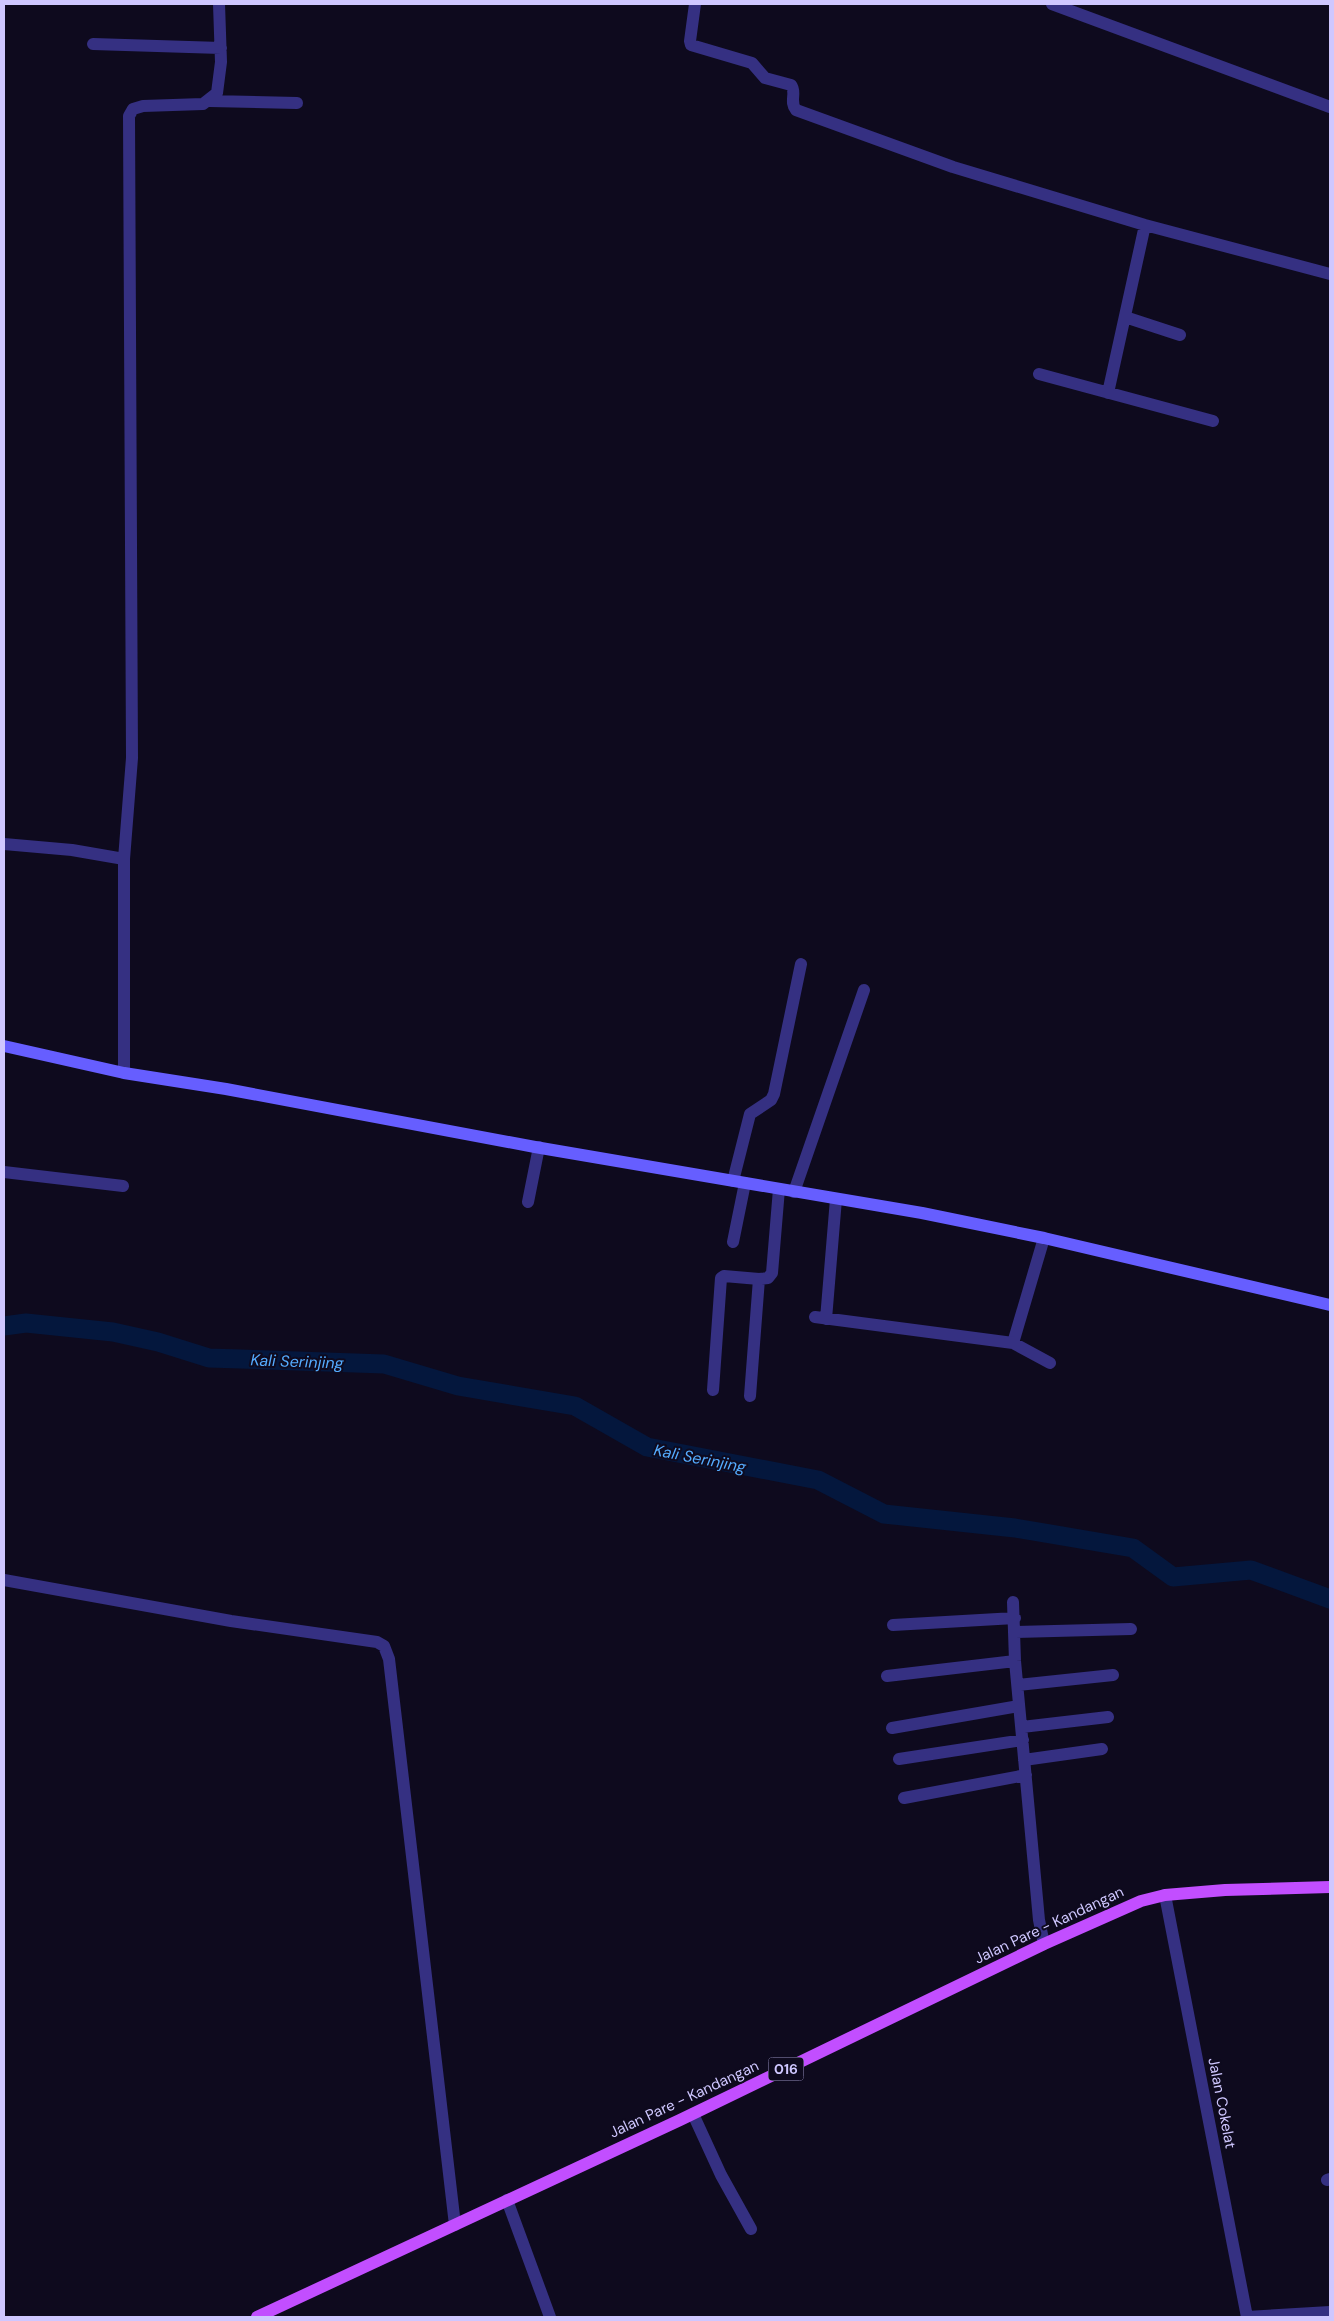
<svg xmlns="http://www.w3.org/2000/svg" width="1334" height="2321" viewBox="0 0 1334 2321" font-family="'DM Sans',sans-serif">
	<rect width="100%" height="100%" fill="#0e0a1e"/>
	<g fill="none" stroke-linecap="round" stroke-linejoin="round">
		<path stroke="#04173d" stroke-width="19" d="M 4,1326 L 26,1323 L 113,1332 L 158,1342 L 209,1358 L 384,1364 L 458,1386 L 575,1406 L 647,1447 L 818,1480 L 884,1514 L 1015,1528 L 1133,1548 L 1173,1577 L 1251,1570 L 1330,1599"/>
		<path stroke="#353082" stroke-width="12" d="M 695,4 L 690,41 L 691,45 L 752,63 L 765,78 L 791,85 C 797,92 789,102 796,110 L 953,167 L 1145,225 L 1330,274
			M 1052,4 L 1330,107
			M 93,44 L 221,48
			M 210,101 L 297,103
			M 1125,317 L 1180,335
			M 1039,374 L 1213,421
			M 1108,393 L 1145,225
			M 4,844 L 72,850 L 124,859
			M 124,1073 L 124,859 L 132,758 L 129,116 L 133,109 L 143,106 L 203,104 L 217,93 L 221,62 L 219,4
			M 4,1172 L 123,1186
			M 733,1181 L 750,1114 L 771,1100 L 774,1094 L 801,964
			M 794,1192 L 864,990
			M 528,1202 L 539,1147
			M 733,1242 L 745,1183
			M 815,1317 L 1013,1343 L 1050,1363
			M 826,1319 L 836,1199
			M 1013,1343 L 1044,1238
			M 713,1390 L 721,1278 L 724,1276 L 759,1279
			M 750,1396 L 759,1279 L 768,1278 L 772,1273 L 779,1189
			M 4,1580 L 231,1621 L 377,1642 L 384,1646 L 389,1659 L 455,2225
			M 1013,1602 L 1015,1661 L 1039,1920 L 1044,1944
			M 893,1625 L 1015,1618
			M 1014,1632 L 1131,1629
			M 887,1676 L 1015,1661
			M 1018,1685 L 1113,1675
			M 1022,1727 L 1108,1717
			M 892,1728 L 1019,1706
			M 899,1759 L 1023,1740
			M 1024,1760 L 1102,1749
			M 904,1798 L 1026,1775
			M 1165,1895 L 1247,2317
			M 693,2114 L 721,2175 L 751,2229
			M 1327,2180 L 1330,2179
			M 507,2200 L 550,2317
			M 1247,2317 L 1330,2312"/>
		<path stroke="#665eff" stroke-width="12" d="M 4,1046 L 124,1073 L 226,1089 L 535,1147 L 922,1213 L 1044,1238 L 1330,1305"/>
		<path stroke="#c24eff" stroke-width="12" d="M 257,2317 L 680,2120 L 1044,1944 L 1141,1901 L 1165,1895 L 1225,1890 L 1330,1887"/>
	</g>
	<g text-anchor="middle" stroke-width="4" stroke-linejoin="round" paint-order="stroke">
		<rect fill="#0e0a1e" stroke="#958ebc" stroke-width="1" x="768.5" y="2057.5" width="35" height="23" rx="4"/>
		<g font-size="14" font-weight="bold" fill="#cfc7ff">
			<text x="786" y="2074">016</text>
		</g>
		<g font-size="15" fill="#cfc7ff" stroke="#0e0a1e">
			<text transform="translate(1049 1925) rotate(-25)" y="5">Jalan Pare - Kandangan</text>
			<text transform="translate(684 2099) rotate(-25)" y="5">Jalan Pare - Kandangan</text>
			<text transform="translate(1222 2103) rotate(79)" y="5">Jalan Cokelat</text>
		</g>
		<g font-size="16" font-style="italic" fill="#55acff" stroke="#0e0a1e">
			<text transform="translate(297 1361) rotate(2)" y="6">Kali Serinjing</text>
			<text transform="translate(700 1458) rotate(11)" y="6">Kali Serinjing</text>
		</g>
	</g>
	<rect width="1334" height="2321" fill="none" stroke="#cfc7ff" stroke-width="10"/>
</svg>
